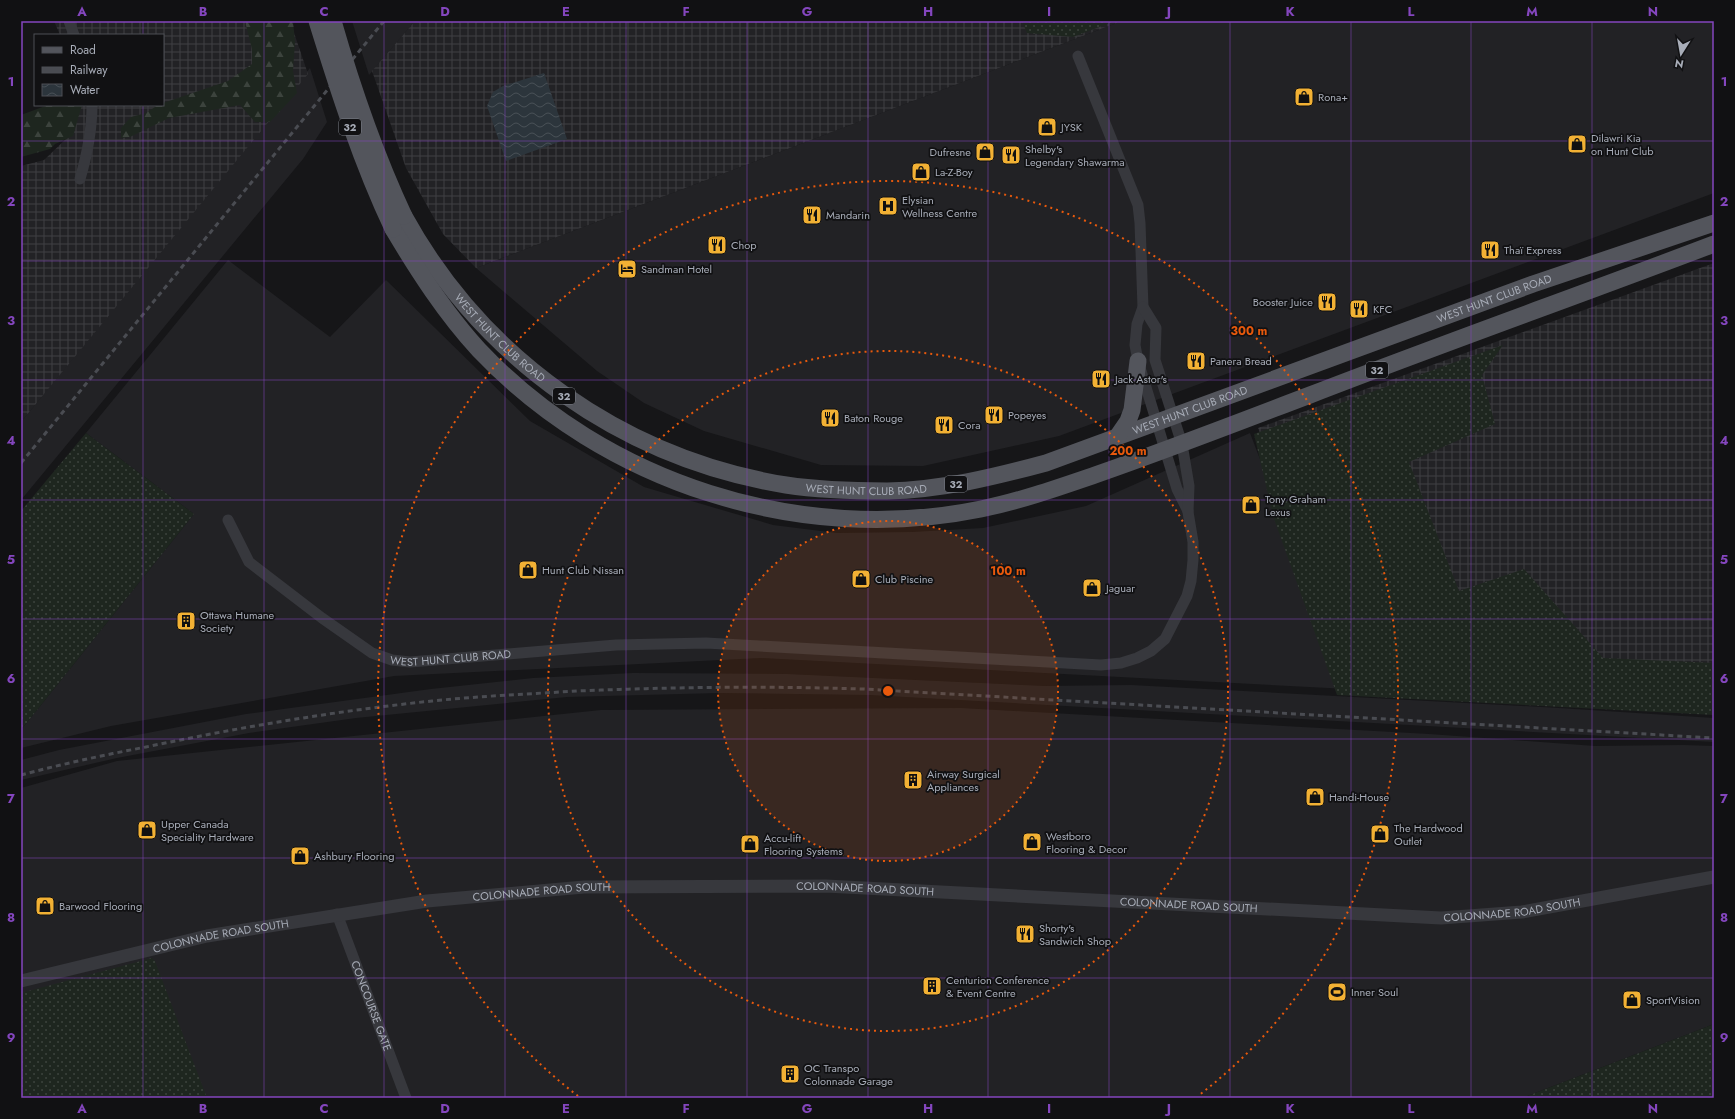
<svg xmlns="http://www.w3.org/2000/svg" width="1735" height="1119" viewBox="0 0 1735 1119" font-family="Jost,sans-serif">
	<defs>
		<pattern id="industrial-grid" width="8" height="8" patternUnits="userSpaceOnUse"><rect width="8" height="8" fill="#222225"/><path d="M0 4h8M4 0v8" fill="none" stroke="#3f3f43"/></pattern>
		<pattern id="grass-dots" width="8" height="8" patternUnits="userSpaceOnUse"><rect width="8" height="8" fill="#1e261f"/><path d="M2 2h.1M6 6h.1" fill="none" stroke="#3c433d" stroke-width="1.8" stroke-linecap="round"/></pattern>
		<pattern id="forest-firs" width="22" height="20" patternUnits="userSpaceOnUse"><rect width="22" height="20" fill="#1e261f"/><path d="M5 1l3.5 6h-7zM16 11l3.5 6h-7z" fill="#3c433d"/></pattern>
		<pattern id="water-waves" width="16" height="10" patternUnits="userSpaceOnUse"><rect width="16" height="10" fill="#2c353c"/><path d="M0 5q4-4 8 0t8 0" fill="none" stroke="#485056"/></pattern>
	</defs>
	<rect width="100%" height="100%" fill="#161618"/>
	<path fill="#222225" d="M 352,21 L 415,21 L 369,75 Z
		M 1122,21 L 1714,21 L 1714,193 L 1059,436 L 923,466 L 821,465 L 704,431 L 644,403 L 597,371 L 476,268 Z
		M 310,68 L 327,122 L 303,159 L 21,500 L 21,422 Z
		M 228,260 L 330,337 L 386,280 L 530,421 L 644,487 L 773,525 L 837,533 L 912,532 L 983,528 L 1086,506 L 1250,433 L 1348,689 L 761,658 L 394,676 L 111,726 L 21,748 L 21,730 L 194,514 L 86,433 Z
		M 633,673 L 787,674 L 1045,686 L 1131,685 L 1559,708 L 1714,718 L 1714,742 L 870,695 L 719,693 L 567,697 L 356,718 L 249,733 L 117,758 L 21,780 L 21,760 L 59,750 L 246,714 L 431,689 L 533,678 Z
		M 961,708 L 1429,734 L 1595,746 L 1683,745 L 1714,746 L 1714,1024 L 1522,1098 L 21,1098 L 21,788 L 117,761 L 601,710 Z"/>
	<path fill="url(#industrial-grid)" d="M 54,21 L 290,21 L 308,74 L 21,422 L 21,166 L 44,160 L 68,137 L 78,105 L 163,105 L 163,35 L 60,35 Z
		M 415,21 L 1122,21 L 476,268 L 443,234 L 406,168 L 372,71 Z
		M 1714,263 L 1714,670 L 1354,687 L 1258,428 Z"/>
	<path fill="url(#grass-dots)" d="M 1022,21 L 1115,21 L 1073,37 L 1027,33 Z
		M 1503,345 L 1482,375 L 1495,424 L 1409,462 L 1459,591 L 1524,569 L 1603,658 L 1714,663 L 1714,715 L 1337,695 L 1273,516 L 1254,434 Z
		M 86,433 L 194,514 L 21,730 L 21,511 Z
		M 152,958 L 155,961 L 207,1098 L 21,1098 L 21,993 Z
		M 1714,1024 L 1714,1098 L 1522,1098 Z"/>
	<path fill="url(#forest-firs)" d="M 245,21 L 293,21 L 295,42 L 293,71 L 297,93 L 270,122 L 255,122 L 240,105 L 169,118 L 130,137 L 121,138 L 121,128 L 131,117 L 146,113 L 158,105 L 163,105 L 163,103 L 228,81 L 252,64 L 252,49 Z
		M 48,105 L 82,105 L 73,136 L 55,144 L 50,149 L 21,157 L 21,115 Z"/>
	<path fill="url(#water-waves)" d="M 544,73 L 567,139 L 506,161 L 487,106 L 493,92 L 503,86 Z"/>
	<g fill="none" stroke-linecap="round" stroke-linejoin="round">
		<g stroke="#37383d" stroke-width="11">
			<path d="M 69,21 L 74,35"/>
			<path d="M 1078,56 L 1138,205 L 1140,223 L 1143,307 L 1137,324 L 1135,345 L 1138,361 L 1177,489 L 1188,511"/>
			<path d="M 80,179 C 87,155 92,130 92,105"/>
			<path id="s1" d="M 228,520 L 249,562 L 322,618 L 372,653 L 392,660 L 410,662 L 616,645 L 706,643 L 1101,665 L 1121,663 L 1137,658 L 1151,651 L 1165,639 L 1187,596 L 1191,581 L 1193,560 L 1193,542 L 1188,512 L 1189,486 L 1182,444 L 1155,360 L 1156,328 L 1143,307"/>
			<path id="s2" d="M 337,914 L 406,1098"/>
		</g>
		<path stroke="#37383d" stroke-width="13" id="s3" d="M 21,981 L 207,936 L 427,901 L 584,887 L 826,886 L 1441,918 L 1522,912 L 1714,877"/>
		<g stroke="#53555c" stroke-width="17">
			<path id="s4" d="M 404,216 C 483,360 625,459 786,485 C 819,490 854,491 887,491 C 941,490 994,477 1046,463 L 1533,284 L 1714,223"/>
			<path d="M 393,229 C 418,271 445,313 479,350 C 605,483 800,546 981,509 C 1020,501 1057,488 1095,475 C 1167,450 1239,422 1310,395 C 1444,343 1580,295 1714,244"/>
			<path d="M 1117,437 L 1128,421 L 1132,410 L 1138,361"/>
		</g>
		<path stroke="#4a4c52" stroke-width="3" stroke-dasharray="5 4" stroke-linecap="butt" d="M 21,463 L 384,21
			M 21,775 C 62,764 104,755 146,747 C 241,727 336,711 432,701 C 480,696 529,694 577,691 C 672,687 767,686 863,689 L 1714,738"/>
		<path stroke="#53555c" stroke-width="17" d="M 317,21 C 339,92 361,161 393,229
			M 333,21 C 352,87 375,154 404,216"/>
	</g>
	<path fill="none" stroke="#8446be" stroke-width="1" stroke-opacity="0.55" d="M 143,21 L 143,35M 264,21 L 264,1098M 384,21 L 384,1098M 505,21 L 505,1098M 626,21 L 626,1098M 747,21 L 747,1098M 868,21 L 868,1098M 988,21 L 988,1098M 1109,21 L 1109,1098M 1230,21 L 1230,1098M 1351,21 L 1351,1098M 1471,21 L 1471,1098M 1592,21 L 1592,1098M 143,105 L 143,1098M 21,141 L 1714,141M 21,261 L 1714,261M 21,380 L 1714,380M 21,500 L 1714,500M 21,619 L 1714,619M 21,739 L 1714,739M 21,858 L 1714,858M 21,978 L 1714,978"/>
	<circle cx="888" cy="691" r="170" fill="#e8590c" fill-opacity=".12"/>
	<g fill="none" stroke="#e8590c" stroke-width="2" stroke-dasharray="2 4">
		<circle cx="888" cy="691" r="170"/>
		<circle cx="888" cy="691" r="340"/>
		<path d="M578 1096A510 510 0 1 1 1198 1096"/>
	</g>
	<defs>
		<g id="shop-square" transform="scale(1)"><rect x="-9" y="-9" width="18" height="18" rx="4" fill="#f2b134" stroke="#111113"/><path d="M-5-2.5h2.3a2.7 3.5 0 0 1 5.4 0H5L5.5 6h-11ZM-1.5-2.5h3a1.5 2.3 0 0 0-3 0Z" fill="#111"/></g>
		<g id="restaurant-square" transform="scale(1)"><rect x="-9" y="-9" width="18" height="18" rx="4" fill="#f2b134" stroke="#111113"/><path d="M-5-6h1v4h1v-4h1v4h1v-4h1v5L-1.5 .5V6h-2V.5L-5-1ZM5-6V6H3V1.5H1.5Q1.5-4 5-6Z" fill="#111"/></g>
		<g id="hospital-square" transform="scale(1)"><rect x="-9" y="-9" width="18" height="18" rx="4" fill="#f2b134" stroke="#111113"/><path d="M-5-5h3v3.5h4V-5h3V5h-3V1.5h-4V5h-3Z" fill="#111"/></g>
		<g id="hotel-square" transform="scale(1)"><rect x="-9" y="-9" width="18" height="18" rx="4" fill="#f2b134" stroke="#111113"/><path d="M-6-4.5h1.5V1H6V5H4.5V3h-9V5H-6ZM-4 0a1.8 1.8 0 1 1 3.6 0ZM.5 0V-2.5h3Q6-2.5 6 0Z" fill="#111"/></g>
		<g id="building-square" transform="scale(1)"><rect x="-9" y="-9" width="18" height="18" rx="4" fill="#f2b134" stroke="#111113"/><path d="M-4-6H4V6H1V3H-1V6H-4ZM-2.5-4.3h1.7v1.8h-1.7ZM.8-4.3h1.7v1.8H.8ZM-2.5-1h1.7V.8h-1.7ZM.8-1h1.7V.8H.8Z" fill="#111"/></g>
		<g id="stadium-square" transform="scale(1)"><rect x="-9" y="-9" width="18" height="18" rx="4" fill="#f2b134" stroke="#111113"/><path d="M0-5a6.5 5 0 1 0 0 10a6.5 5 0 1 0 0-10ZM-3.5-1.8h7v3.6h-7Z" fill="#111"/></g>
	</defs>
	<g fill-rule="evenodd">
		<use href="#shop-square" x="1304" y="97"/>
		<use href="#shop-square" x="1047" y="127"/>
		<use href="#shop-square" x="1577" y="144"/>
		<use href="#shop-square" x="985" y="152"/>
		<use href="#restaurant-square" x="1011" y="155"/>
		<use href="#shop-square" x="921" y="172"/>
		<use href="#hospital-square" x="888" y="206"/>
		<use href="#restaurant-square" x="812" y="215"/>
		<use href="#restaurant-square" x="717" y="245"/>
		<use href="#restaurant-square" x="1490" y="250"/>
		<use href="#hotel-square" x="627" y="269"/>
		<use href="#restaurant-square" x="1327" y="302"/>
		<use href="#restaurant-square" x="1359" y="309"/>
		<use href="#restaurant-square" x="1196" y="361"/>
		<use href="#restaurant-square" x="1101" y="379"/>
		<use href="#restaurant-square" x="994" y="415"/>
		<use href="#restaurant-square" x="830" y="418"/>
		<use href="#restaurant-square" x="944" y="425"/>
		<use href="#shop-square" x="1251" y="505"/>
		<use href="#shop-square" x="528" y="570"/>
		<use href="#shop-square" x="861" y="579"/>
		<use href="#shop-square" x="1092" y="588"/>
		<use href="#building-square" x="186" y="621"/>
		<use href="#building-square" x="913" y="780"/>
		<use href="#shop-square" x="1315" y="797"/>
		<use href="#shop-square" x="147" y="830"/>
		<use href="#shop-square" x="1380" y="834"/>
		<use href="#shop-square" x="1032" y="842"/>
		<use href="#shop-square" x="750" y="844"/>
		<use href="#shop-square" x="300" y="856"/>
		<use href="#shop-square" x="45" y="906"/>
		<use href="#restaurant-square" x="1025" y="934"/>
		<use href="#building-square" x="932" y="986"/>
		<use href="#stadium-square" x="1337" y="992"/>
		<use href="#shop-square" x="1632" y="1000"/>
		<use href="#building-square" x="790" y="1074"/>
	</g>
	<g text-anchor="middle" stroke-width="3.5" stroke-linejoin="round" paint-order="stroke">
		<g fill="#111113" stroke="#7b7e86" stroke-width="1">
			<rect x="339" y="119" width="22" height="16" rx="3"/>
			<rect x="1366" y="362" width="22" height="16" rx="3"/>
			<rect x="553" y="388" width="22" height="16" rx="3"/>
			<rect x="945" y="476" width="22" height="16" rx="3"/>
		</g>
		<g font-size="10" font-weight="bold" fill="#a8adb8">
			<text x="350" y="131">32</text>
			<text x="1377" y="374">32</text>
			<text x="564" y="400">32</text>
			<text x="956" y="488">32</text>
		</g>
		<g font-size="11" fill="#a8adb8" stroke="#111113" text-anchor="start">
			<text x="1318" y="101">Rona+</text>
			<text x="1061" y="131">JYSK</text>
			<text x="1591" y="142">Dilawri Kia<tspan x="1591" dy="13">on Hunt Club</tspan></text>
			<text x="1025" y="153">Shelby's<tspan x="1025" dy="13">Legendary Shawarma</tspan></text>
			<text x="971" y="156" text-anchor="end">Dufresne</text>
			<text x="935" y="176">La-Z-Boy</text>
			<text x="902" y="204">Elysian<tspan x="902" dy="13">Wellness Centre</tspan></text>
			<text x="826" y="219">Mandarin</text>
			<text x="731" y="249">Chop</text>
			<text x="1504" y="254">Thaï Express</text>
			<text x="641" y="273">Sandman Hotel</text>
			<text x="1313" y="306" text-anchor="end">Booster Juice</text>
			<text x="1373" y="313">KFC</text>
			<text x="1210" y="365">Panera Bread</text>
			<text x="1115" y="383">Jack Astor's</text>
			<text x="1008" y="419">Popeyes</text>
			<text x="844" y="422">Baton Rouge</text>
			<text x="958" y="429">Cora</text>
			<text x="1265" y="503">Tony Graham<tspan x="1265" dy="13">Lexus</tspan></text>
			<text x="542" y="574">Hunt Club Nissan</text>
			<text x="875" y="583">Club Piscine</text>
			<text x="1106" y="592">Jaguar</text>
			<text x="200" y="619">Ottawa Humane<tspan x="200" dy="13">Society</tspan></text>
			<text x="927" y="778">Airway Surgical<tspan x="927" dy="13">Appliances</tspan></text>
			<text x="1329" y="801">Handi-House</text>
			<text x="161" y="828">Upper Canada<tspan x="161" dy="13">Speciality Hardware</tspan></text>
			<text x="1394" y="832">The Hardwood<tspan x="1394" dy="13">Outlet</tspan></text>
			<text x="1046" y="840">Westboro<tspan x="1046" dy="13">Flooring &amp; Decor</tspan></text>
			<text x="764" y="842">Accu-lift<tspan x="764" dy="13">Flooring Systems</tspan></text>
			<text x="314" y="860">Ashbury Flooring</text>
			<text x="59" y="910">Barwood Flooring</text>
			<text x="1039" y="932">Shorty's<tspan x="1039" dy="13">Sandwich Shop</tspan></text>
			<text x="946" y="984">Centurion Conference<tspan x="946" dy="13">&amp; Event Centre</tspan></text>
			<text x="1351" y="996">Inner Soul</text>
			<text x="1646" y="1004">SportVision</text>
			<text x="804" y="1072">OC Transpo<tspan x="804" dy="13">Colonnade Garage</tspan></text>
		</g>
		<g font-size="11" fill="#a8adb8" stroke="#111113">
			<text dy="4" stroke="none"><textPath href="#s4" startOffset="1224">WEST HUNT CLUB ROAD</textPath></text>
			<text dy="4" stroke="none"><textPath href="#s4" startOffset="156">WEST HUNT CLUB ROAD</textPath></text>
			<text dy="4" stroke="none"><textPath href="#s4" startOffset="900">WEST HUNT CLUB ROAD</textPath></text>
			<text dy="4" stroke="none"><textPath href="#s4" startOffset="564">WEST HUNT CLUB ROAD</textPath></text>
			<text dy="4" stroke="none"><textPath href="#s1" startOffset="280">WEST HUNT CLUB ROAD</textPath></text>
			<text dy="4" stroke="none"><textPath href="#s3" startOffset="853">COLONNADE ROAD SOUTH</textPath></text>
			<text dy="4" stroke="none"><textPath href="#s3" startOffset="529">COLONNADE ROAD SOUTH</textPath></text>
			<text dy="4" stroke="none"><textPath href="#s3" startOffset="1177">COLONNADE ROAD SOUTH</textPath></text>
			<text dy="4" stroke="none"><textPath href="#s3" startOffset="1501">COLONNADE ROAD SOUTH</textPath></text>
			<text dy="4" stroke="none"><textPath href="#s3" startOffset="205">COLONNADE ROAD SOUTH</textPath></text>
			<text dy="4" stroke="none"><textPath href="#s2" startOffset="98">CONCOURSE GATE</textPath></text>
		</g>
	</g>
	<circle cx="888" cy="691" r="6" fill="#e8590c" stroke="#111113" stroke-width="2"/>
	<g font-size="12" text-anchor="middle" font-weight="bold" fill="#e8590c" stroke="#111113" stroke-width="3.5" stroke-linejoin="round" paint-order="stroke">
		<text x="1249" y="335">300 m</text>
		<text x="1128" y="455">200 m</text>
		<text x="1008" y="575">100 m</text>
	</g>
	<rect width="1735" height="1119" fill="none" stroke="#111113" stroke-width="44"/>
	<rect x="34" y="34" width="130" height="72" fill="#111113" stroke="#4d4f55"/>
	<rect x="42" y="47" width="20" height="6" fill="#53555c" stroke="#4d4f55"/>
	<text x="70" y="54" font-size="12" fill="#a8adb8">Road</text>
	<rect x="42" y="67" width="20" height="6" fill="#4a4c52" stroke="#4d4f55"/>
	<text x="70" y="74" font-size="12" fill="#a8adb8">Railway</text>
	<rect x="42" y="84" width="20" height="12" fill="url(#water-waves)" stroke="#4d4f55"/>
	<text x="70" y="94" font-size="12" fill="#a8adb8">Water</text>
	<g transform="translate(1681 54) rotate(191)" stroke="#111113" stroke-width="3" paint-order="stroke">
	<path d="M0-3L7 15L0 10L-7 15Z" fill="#a8adb8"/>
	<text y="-6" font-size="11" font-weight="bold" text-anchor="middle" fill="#a8adb8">N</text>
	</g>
	<rect x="22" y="22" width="1691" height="1075" fill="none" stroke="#8446be" stroke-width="1.5"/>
	<g font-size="13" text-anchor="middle" font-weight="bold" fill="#8446be">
		<text x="82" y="16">A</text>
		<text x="203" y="16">B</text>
		<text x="324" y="16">C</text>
		<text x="445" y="16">D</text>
		<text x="566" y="16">E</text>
		<text x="686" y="16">F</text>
		<text x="807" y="16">G</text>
		<text x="928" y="16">H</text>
		<text x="1049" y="16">I</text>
		<text x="1169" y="16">J</text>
		<text x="1290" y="16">K</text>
		<text x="1411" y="16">L</text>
		<text x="1532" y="16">M</text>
		<text x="1653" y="16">N</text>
		<text x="11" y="86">1</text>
		<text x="1724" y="86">1</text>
		<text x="11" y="206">2</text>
		<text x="1724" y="206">2</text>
		<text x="11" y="325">3</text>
		<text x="1724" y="325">3</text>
		<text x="11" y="445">4</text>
		<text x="1724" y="445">4</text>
		<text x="11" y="564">5</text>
		<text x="1724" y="564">5</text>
		<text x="11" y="683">6</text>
		<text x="1724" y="683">6</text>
		<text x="11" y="803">7</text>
		<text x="1724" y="803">7</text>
		<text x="11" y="922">8</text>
		<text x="1724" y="922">8</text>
		<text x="11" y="1042">9</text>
		<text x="1724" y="1042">9</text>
		<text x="82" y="1113">A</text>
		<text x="203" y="1113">B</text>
		<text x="324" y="1113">C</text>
		<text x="445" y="1113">D</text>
		<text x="566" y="1113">E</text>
		<text x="686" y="1113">F</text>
		<text x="807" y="1113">G</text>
		<text x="928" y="1113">H</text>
		<text x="1049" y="1113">I</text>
		<text x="1169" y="1113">J</text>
		<text x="1290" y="1113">K</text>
		<text x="1411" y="1113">L</text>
		<text x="1532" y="1113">M</text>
		<text x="1653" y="1113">N</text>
	</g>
</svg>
